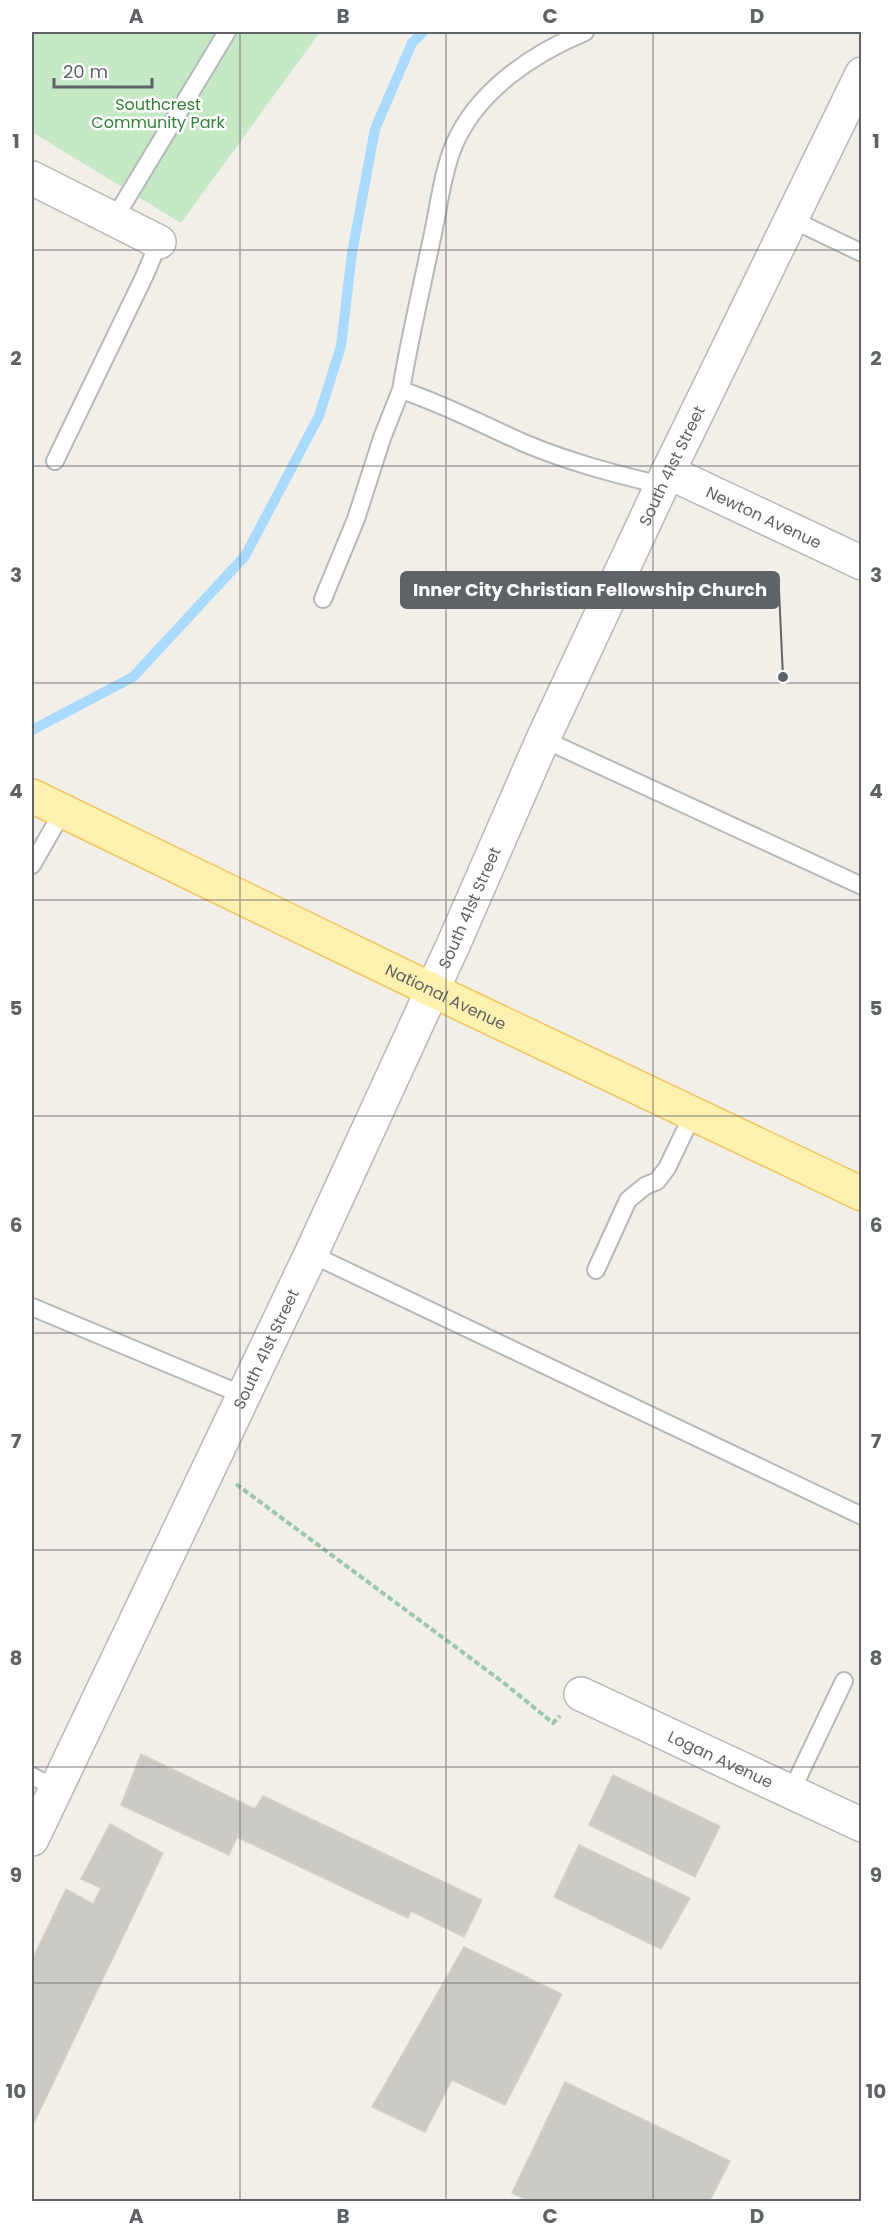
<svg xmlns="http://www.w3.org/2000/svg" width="893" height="2233" viewBox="0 0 893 2233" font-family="Poppins,sans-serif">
	<rect width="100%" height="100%" fill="#f1efe8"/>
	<path fill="#c5e8c5" d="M 32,32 L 320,32 L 181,223 L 32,132 Z"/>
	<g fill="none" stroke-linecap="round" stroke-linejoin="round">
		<path stroke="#aadaff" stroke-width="10" d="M 32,730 L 133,677 L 245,556 L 319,416 L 341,346 L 352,253 L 375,129 L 412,43 L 423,32"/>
	</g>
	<path fill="#cccac5" stroke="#d6d1c6" stroke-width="1.5" d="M 141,1754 L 255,1809 L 263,1796 L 482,1900 L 464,1937 L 411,1911 L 408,1918 L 237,1837 L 229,1855 L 121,1805 Z
		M 613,1775 L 720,1826 L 695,1877 L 589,1825 Z
		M 110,1824 L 163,1853 L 32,2127 L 32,1960 L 66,1889 L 93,1904 L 101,1888 L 81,1879 Z
		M 579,1845 L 690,1898 L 661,1949 L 554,1897 Z
		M 464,1947 L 562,1994 L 505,2105 L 452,2080 L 425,2132 L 372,2107 Z
		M 565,2082 L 730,2161 L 709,2202 L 531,2202 L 512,2193 Z"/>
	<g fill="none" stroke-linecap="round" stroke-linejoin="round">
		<g stroke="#b5b8bc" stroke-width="20">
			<path id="lane" d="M 114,219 L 227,32
				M 791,219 L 862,253
				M 401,390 C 409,342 420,295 430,247 C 438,214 441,177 454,145 C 477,91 532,54 585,32
				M 55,461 L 144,277 L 159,242
				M 323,599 L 356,519 L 382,438 L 401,390 C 444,404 483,425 524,443 C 569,462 615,474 661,485
				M 543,739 L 862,886
				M 32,865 L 63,811
				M 311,1254 L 862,1516
				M 596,1270 L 628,1200 L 645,1186 L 657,1181 L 667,1168 L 693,1114
				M 32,1307 L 243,1395
				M 32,1776 L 55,1788
				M 791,1792 L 844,1681"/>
		</g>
		<g stroke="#b5b8bc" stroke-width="36">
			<g id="street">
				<path d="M 32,178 L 159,242"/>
				<path id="s1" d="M 668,472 L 862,563"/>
				<path id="s2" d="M 581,1694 L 862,1825"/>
				<path id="s3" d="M 32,1839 L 311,1254 L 454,943 L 543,739 L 668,472 L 862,74"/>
			</g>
		</g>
		<g stroke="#f1c760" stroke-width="36">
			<g id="primary">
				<path id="s4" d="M 32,796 L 432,990 L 862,1194"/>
			</g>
		</g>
		<path stroke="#9cc7a8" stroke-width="4" stroke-dasharray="6 3" stroke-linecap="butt" d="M 236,1484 L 504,1683 L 553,1723 L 560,1716"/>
		<use href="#lane" stroke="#fff" stroke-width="16"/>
		<use href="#street" stroke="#fff" stroke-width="33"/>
		<use href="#primary" stroke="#fff1af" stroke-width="33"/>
	</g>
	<path fill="none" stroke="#5f6368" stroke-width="1.5" stroke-opacity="0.55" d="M 240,32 L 240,2202M 446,32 L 446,2202M 653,32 L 653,2202M 32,250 L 862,250M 32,466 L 862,466M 32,683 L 862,683M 32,900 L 862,900M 32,1116 L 862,1116M 32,1333 L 862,1333M 32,1550 L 862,1550M 32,1767 L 862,1767M 32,1983 L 862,1983"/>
	<g text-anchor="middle" stroke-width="5" stroke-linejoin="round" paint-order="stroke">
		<g font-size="16" fill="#348137" stroke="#fff">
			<text x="158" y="110">Southcrest<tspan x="158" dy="18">Community Park</tspan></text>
		</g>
		<g font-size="16" fill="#5f6368" stroke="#fff">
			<text dy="6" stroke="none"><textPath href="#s3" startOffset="1515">South 41st Street</textPath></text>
			<text dy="6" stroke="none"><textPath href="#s1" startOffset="106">Newton Avenue</textPath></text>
			<text dy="6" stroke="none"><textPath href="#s3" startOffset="1029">South 41st Street</textPath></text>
			<text dy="6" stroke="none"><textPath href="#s4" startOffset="460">National Avenue</textPath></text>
			<text dy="6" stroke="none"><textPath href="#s3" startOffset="543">South 41st Street</textPath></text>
			<text dy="6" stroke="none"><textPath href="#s2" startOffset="154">Logan Avenue</textPath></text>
		</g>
	</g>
	<path fill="none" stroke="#5f6368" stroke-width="2" d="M783 677L779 590"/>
	<circle fill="#5f6368" stroke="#fff" stroke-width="2" cx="783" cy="677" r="6"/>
	<rect fill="#5f6368" stroke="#5f6368" stroke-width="2" x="401" y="572" width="378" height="36" rx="6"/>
	<g font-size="18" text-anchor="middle" font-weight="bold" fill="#fff">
		<text x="590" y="596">Inner City Christian Fellowship Church</text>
	</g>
	<rect width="893" height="2233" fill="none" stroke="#ffffff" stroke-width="66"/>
	<path d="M54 78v9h98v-9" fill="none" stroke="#5f6368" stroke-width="3"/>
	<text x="63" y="78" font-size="18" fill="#5f6368" stroke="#ffffff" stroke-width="4.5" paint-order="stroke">20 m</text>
	<rect x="33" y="33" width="827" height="2167" fill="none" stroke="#5f6368" stroke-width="2"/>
	<g font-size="20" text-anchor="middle" font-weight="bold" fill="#5f6368">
		<text x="136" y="23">A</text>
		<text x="343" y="23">B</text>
		<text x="550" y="23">C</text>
		<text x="757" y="23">D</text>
		<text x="16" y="148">1</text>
		<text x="876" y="148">1</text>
		<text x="16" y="365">2</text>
		<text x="876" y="365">2</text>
		<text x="16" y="582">3</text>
		<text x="876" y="582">3</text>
		<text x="16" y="798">4</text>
		<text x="876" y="798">4</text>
		<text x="16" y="1015">5</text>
		<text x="876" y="1015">5</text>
		<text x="16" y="1232">6</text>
		<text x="876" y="1232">6</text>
		<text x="16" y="1448">7</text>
		<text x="876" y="1448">7</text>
		<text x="16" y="1665">8</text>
		<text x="876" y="1665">8</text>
		<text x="16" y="1882">9</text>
		<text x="876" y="1882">9</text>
		<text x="16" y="2098">10</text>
		<text x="876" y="2098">10</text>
		<text x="136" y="2223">A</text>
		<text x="343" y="2223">B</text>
		<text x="550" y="2223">C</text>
		<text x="757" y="2223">D</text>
	</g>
</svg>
